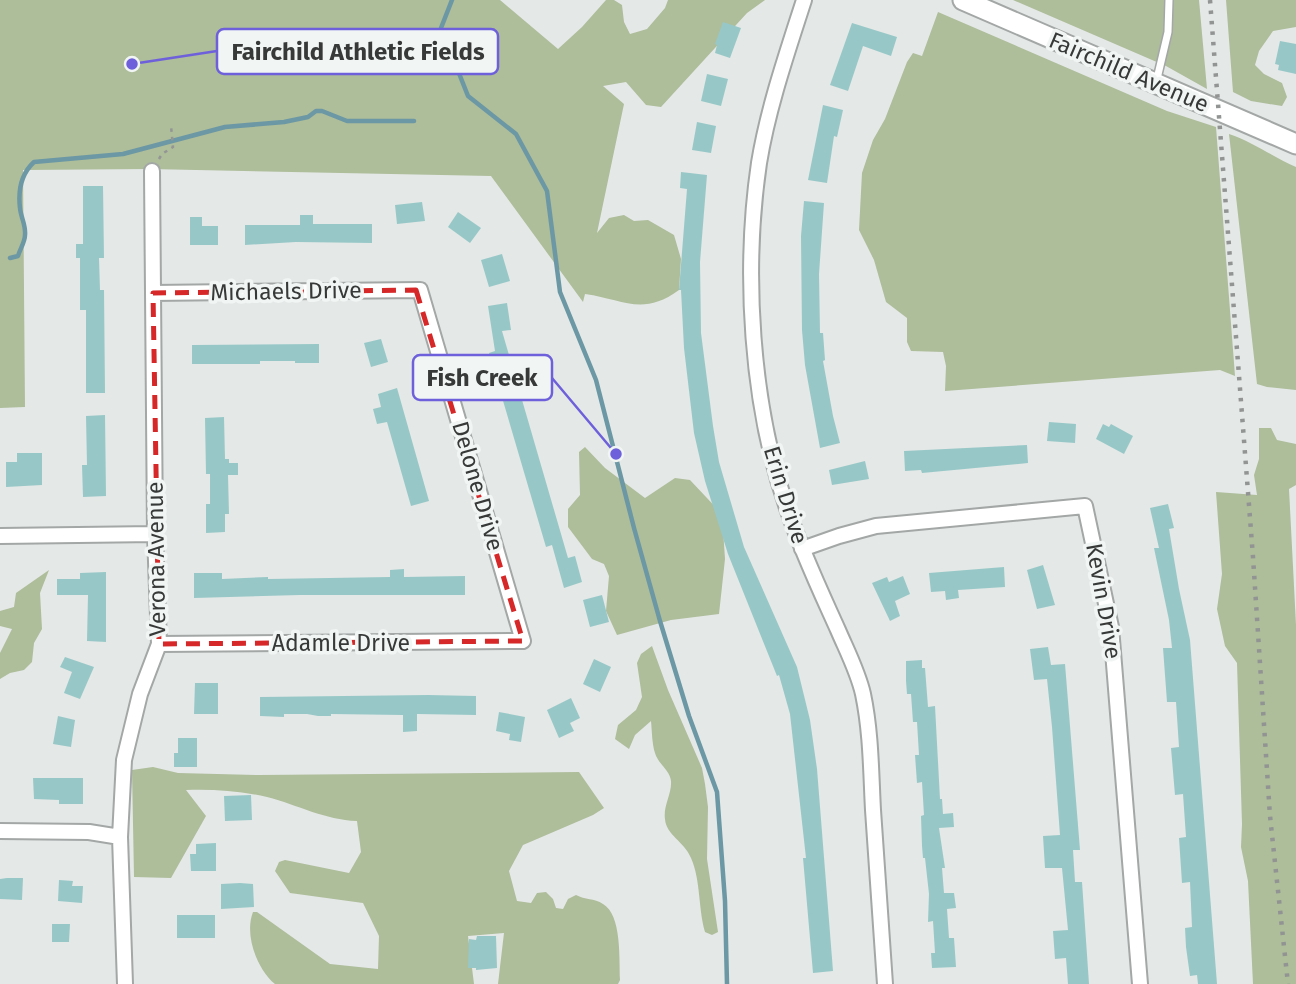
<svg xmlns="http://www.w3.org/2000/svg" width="1296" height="984" viewBox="0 0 1296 984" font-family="'Fira Sans',sans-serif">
	<rect width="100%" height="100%" fill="#e4e8e7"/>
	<path fill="#aebd9a" d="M 0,0 L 500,0 L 558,49 L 582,27 L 606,0 L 614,0 L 622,5 L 624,22 L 630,34 L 647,29 L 665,8 L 668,0 L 765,0 L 747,13 L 661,107 L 646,105 L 626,82 L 603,86 L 624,104 L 597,233 L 609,218 L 624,215 L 634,221 L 648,220 L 674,235 L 681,259 L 679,290 C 642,317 623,299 585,294 L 583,302 L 491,176 L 149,169 L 23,170 L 25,407 L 0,408 Z
		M 1013,0 L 1199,0 L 1207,89 L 1166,66 Z
		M 1226,0 L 1296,0 L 1296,27 L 1273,31 L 1259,51 L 1255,65 L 1264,74 L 1282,83 L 1287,97 L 1282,106 L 1251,101 L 1233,92 Z
		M 938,12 L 1167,111 L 1216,127 L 1235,376 L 1220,370 L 945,391 L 946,366 L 943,352 L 911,351 L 907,342 L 907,318 L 886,302 L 874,260 L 859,230 L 862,173 L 873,140 L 885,119 L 907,62 L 913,53 L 922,56 Z
		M 1229,134 C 1253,142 1273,157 1296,167 L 1296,390 L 1267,387 L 1257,384 Z
		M 1259,428 L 1271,428 L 1277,440 L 1296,444 L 1296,485 L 1289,489 L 1296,625 L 1296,984 L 1253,984 L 1248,881 L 1241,847 L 1242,824 L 1237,663 L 1225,646 L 1217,609 L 1222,574 L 1216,492 L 1257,495 L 1254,475 L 1259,459 Z
		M 585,447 L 605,468 L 645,498 L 675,478 L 690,480 L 722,514 L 725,559 L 719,614 L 671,620 L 617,635 L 606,611 L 609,576 L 604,564 L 592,559 L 568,527 L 568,509 L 580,495 L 579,452 Z
		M 49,570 L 40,593 L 42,629 L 34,643 L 32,662 L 24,670 L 10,673 L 0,679 L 0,653 L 12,629 L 0,626 L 0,611 L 14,607 L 16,593 Z
		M 652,646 L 668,690 L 702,768 L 705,784 L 708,807 L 707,859 L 718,932 L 712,935 L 705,932 C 698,908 701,881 691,858 C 684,841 666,835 665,819 C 663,806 672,794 671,781 C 670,770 658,764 655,753 C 652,744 652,731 651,721 L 635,735 L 629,749 L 615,739 L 618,725 L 636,710 L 642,697 L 637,663 L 641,654 Z
		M 153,767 L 178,773 L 259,775 L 579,772 L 604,808 L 593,815 L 523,845 L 509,871 L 517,901 L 531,903 L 537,893 L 546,892 L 553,899 L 556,908 L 563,909 L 568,899 L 576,895 C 585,900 594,898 603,904 C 622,915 619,959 620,980 L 618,984 L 498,984 L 504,933 L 468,936 L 474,984 L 275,984 C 257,969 244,935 253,912 L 257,912 L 330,964 L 378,969 L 379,936 L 363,903 L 290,893 L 275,871 L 279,862 L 285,860 L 349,873 L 361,852 L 357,821 C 325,820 298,805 267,797 C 241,791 213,789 186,790 L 206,816 L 171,878 L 134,877 L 132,770 Z"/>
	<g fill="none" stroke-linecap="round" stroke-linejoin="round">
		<path stroke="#6b98a4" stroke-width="4.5" d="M 452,0 L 441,28 L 468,96 L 516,134 L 547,191 L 560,292 L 596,380 L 634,528 L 660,621 L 689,716 L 717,792 L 725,901 L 727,984
			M 10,258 L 18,256 C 20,249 25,242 25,235 C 26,225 21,218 20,208 C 18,191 21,174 34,162 L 123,154 L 225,127 L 284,122 L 308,117 L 316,111 L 322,111 L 347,121 L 414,121"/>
	</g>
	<path fill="#97c8c7" d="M 723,22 L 741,28 L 730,58 L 715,53 L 717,45 L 715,44 Z
		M 852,23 L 897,37 L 891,56 L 863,46 L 848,91 L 830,85 Z
		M 1280,41 L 1296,44 L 1296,74 L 1278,70 L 1279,65 L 1275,64 Z
		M 707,74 L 728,79 L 721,106 L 701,101 Z
		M 823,105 L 843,110 L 837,137 L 834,136 L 827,183 L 808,180 Z
		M 697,122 L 716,126 L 711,153 L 692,150 Z
		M 681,172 L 707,175 L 700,262 L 701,333 L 713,426 L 719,462 L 744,547 L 797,667 L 810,720 L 817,769 L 833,971 L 813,973 L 803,858 L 806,858 L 790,714 L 779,675 L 777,676 L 728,554 L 705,481 L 694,433 L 684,348 L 681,290 L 679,290 L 687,189 L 680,188 Z
		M 83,186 L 103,186 L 104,258 L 99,258 L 100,290 L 104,290 L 105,393 L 86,393 L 86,310 L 80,310 L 80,258 L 76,258 L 76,244 L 83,244 Z
		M 804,201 L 824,203 L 819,274 L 820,333 L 823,333 L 825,360 L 823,361 L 833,416 L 840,443 L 820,448 L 805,365 L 802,330 L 801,236 Z
		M 422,202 L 425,221 L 397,224 L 395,205 Z
		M 458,212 L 481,228 L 470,243 L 448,227 Z
		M 300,215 L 313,215 L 313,224 L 372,224 L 372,243 L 296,242 L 245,245 L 245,225 L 300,225 Z
		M 190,217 L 202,217 L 202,226 L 218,226 L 218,245 L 190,245 Z
		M 502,254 L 510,281 L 489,287 L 481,260 Z
		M 507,303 L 511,330 L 502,331 L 568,558 L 575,556 L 582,582 L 564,588 L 552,545 L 546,547 L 489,353 L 495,351 L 488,306 Z
		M 381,339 L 388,362 L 371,367 L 364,343 Z
		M 319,344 L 319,363 L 295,363 L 295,361 L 260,361 L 260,364 L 192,364 L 192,345 Z
		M 397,388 L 429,501 L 411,506 L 387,422 L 377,424 L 373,409 L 381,407 L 378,394 Z
		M 105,415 L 106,496 L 83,497 L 82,465 L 87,465 L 86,416 Z
		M 224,417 L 225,459 L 229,459 L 229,463 L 238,463 L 238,475 L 228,475 L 229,514 L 225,514 L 225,532 L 206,533 L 206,504 L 210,504 L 210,474 L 206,474 L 205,418 Z
		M 1049,422 L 1076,424 L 1075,443 L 1047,441 Z
		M 1103,424 L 1109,427 L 1111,424 L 1133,436 L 1124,454 L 1096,439 Z
		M 1027,445 L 1028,463 L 922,473 L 921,470 L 905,471 L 904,451 Z
		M 17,453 L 42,453 L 42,485 L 6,487 L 6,462 L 17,462 Z
		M 865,461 L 869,479 L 832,485 L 829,470 Z
		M 1168,504 L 1174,528 L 1169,529 L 1179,589 L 1190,640 L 1217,984 L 1198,984 L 1197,975 L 1190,976 L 1186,947 L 1185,928 L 1192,927 L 1190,882 L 1182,883 L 1179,838 L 1186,837 L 1183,794 L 1175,795 L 1171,748 L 1179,747 L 1176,702 L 1167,702 L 1163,648 L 1172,648 L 1169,620 L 1154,548 L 1159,548 L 1150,508 Z
		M 1043,565 L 1055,605 L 1037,609 L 1027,570 Z
		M 1004,567 L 1005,587 L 958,590 L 959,598 L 946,600 L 945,591 L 931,592 L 929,573 Z
		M 404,569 L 404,577 L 465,576 L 465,595 L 300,595 L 194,598 L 194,573 L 222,573 L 222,579 L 268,577 L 268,579 L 390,577 L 390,570 Z
		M 106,572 L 106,642 L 87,641 L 88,595 L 57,595 L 57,579 L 80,579 L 80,573 Z
		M 903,576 L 910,594 L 895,601 L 900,616 L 890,621 L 872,583 L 887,577 L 889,582 Z
		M 602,595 L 609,622 L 590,627 L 583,600 Z
		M 1048,647 L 1051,665 L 1065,664 L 1080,850 L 1073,850 L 1075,882 L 1082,882 L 1089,984 L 1068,984 L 1066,958 L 1055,959 L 1053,931 L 1068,930 L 1062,868 L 1045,868 L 1043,836 L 1060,835 L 1052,727 L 1047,679 L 1034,680 L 1030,649 Z
		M 65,657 L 94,667 L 80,699 L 64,693 L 72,672 L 60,667 Z
		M 594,659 L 611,667 L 600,692 L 583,684 Z
		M 922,660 L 922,668 L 925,668 L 928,707 L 935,706 L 940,799 L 942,799 L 943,814 L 953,813 L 954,827 L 939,828 L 945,868 L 942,868 L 944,893 L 954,893 L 956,908 L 947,909 L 949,938 L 954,938 L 956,967 L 932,968 L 931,953 L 935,953 L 933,921 L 928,922 L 929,894 L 925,858 L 923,858 L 922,846 L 921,816 L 924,815 L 922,782 L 917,783 L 915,755 L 919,755 L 917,722 L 913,722 L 911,694 L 907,694 L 906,681 L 906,661 Z
		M 195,683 L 218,683 L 218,714 L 194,714 Z
		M 428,695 L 476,696 L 476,715 L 417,714 L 417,731 L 403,732 L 403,715 L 331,714 L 331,716 L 318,716 L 307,714 L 284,714 L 284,717 L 260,716 L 260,697 Z
		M 571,698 L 580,718 L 570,723 L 574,731 L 559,738 L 547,710 Z
		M 499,712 L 525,717 L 521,742 L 509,740 L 510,734 L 496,731 Z
		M 58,716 L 75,720 L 71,747 L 53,744 Z
		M 178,738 L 197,738 L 197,767 L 174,767 L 174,753 L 178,753 Z
		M 33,778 L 83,778 L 83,804 L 59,804 L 59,800 L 34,799 Z
		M 251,795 L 252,820 L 225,821 L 224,796 Z
		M 216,843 L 216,871 L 191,871 L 190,854 L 196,854 L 196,844 Z
		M 7,878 L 23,878 L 22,900 L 0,899 L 0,879 Z
		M 59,880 L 73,881 L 72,886 L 83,886 L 82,903 L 58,901 Z
		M 240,883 L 253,884 L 254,907 L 221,909 L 221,884 Z
		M 177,915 L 215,915 L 215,938 L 177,938 Z
		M 52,924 L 70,924 L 69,942 L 52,942 Z
		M 477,936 L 496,936 L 497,968 L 476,970 L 476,968 L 468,968 L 469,939 L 476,940 Z"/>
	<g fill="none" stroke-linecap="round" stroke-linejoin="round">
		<g stroke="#a3a7a6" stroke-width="10">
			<path id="service" d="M 1156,83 L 1168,32 L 1169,0"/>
		</g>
		<g stroke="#a3a7a6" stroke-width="18">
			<path id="minor" d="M 804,0 C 787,53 768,108 759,163 C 743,272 751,404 787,508 C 801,550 820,590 838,630 C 847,651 858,672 863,694 C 871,732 871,772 873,810 C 877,868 881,926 885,984
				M 153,293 L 420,290 L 523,641 L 159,644
				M 0,536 L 155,534
				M 802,549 L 839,536 L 876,526 L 1085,506 L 1111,627 L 1140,984
				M 0,831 L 89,832 L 120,837
				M 125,984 L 120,837 L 124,760 L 140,694 L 159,644 L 155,534 L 152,171"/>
		</g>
		<g stroke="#a3a7a6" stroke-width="23">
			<path id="secondary" d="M 963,0 L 1296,144"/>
		</g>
		<path stroke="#939695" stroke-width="2.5" stroke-dasharray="3.5 5" stroke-linecap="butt" d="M 159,159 L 162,154 L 173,147 L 171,126"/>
		<use href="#service" stroke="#fff" stroke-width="7"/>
		<use href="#minor" stroke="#fff" stroke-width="14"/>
		<use href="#secondary" stroke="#fff" stroke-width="19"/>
		<path stroke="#919493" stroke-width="4.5" stroke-dasharray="3.5 7" stroke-linecap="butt" d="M 1210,0 L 1253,557 L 1270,816 L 1288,984"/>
	</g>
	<path fill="none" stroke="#d62828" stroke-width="5" stroke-dasharray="14 9" stroke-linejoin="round" d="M 416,290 L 523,641 L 159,644 L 153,293 Z"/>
	<g text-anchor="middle" stroke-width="7" stroke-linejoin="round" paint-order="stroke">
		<g font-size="23" fill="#373938" stroke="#f1f6f4">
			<text transform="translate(1129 72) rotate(23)" y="8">Fairchild Avenue</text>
			<text transform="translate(286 291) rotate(-1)" y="8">Michaels Drive</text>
			<text transform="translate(478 486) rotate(74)" y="8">Delone Drive</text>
			<text transform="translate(786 495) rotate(73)" y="8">Erin Drive</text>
			<text transform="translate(156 559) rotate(-91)" y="8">Verona Avenue</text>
			<text transform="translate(1104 601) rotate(80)" y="8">Kevin Drive</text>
			<text x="341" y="651">Adamle Drive</text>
		</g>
	</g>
	<path fill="none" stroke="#6e60db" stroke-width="2.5" d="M132 64L217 51M616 454L552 378"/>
	<g fill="#6e60db" stroke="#f1f6f4" stroke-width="2.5">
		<circle cx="132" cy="64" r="7"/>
		<circle cx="616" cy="454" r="7"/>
	</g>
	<g fill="#f1f6f4" stroke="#6e60db" stroke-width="2.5">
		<rect x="217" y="29" width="281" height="45" rx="7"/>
		<rect x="413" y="355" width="139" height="45" rx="7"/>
	</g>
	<g font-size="24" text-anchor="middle" font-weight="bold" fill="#373938">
		<text x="358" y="60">Fairchild Athletic Fields</text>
		<text x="482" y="386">Fish Creek</text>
	</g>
</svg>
